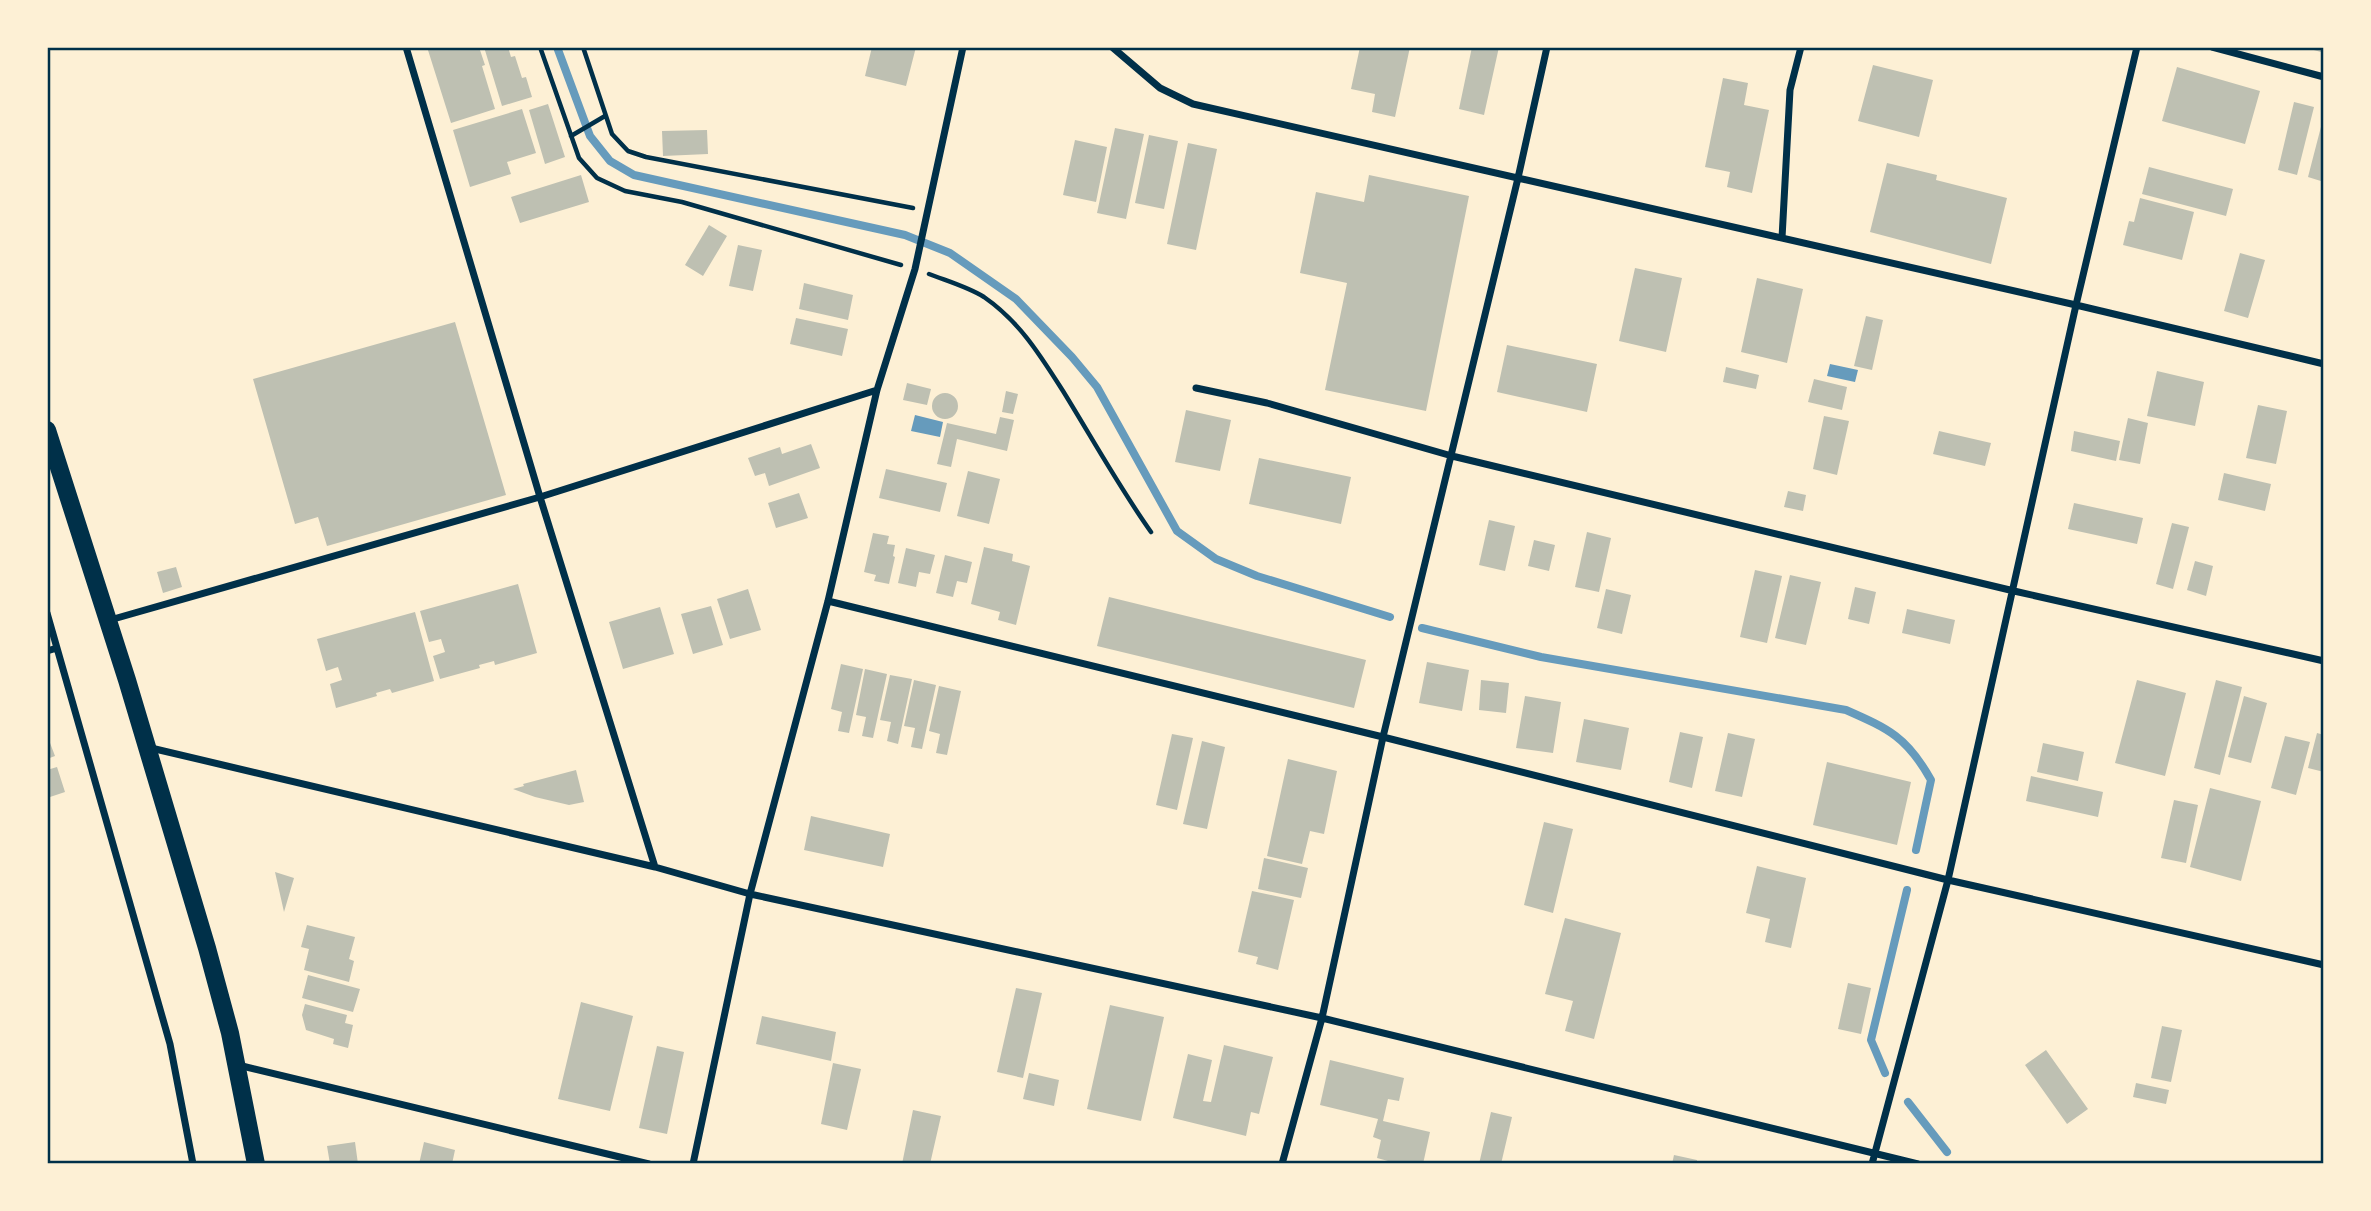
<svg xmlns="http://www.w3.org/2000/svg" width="2371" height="1211" viewBox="0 0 2371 1211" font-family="'Libre Baskerville',serif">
	<rect width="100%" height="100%" fill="#fdf0d5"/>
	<path fill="#669bbc" d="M 1830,364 L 1858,370 L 1855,382 L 1827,376 Z
		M 915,415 L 943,422 L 940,437 L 911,431 Z"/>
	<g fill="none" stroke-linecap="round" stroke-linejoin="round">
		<path stroke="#669bbc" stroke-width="8" d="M 557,47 L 590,136 L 610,161 L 634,175 L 905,235 L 950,253 L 1016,299 L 1072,357 L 1097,387 L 1177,531 L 1216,559 L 1257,576 L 1390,617
			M 1422,628 L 1541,657 L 1846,710 C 1889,729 1907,737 1931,780 L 1916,850
			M 1885,1073 L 1871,1040 L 1907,890
			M 1908,1102 L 1947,1152"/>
	</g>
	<path fill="#bec0b2" d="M 427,47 L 479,47 L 485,65 L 482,66 L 495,109 L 451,123 Z
		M 484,47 L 508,47 L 511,57 L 515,56 L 522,78 L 526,77 L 532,97 L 502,106 Z
		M 872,47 L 916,47 L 906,86 L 865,76 Z
		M 1360,47 L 1410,47 L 1395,117 L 1372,112 L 1375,94 L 1351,89 Z
		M 1472,47 L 1499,47 L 1484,115 L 1459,109 Z
		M 2307,47 L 2324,47 L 2324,53 L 2307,48 Z
		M 1873,65 L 1933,80 L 1919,137 L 1858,121 Z
		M 2177,67 L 2260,91 L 2245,144 L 2162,121 Z
		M 1723,78 L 1748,83 L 1744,105 L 1769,110 L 1752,193 L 1727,187 L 1730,172 L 1705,167 Z
		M 2294,102 L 2314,107 L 2297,175 L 2278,170 Z
		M 548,104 L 565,157 L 545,164 L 529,110 Z
		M 522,109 L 536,153 L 507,162 L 511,174 L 470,187 L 453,130 Z
		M 2323,119 L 2324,119 L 2324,182 L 2308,177 Z
		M 1115,128 L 1144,134 L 1126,219 L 1097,213 Z
		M 707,130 L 708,154 L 663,156 L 662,131 Z
		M 1149,135 L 1178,141 L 1164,209 L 1135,203 Z
		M 1075,140 L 1107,147 L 1096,202 L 1063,195 Z
		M 1188,143 L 1217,149 L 1196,250 L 1167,244 Z
		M 1887,163 L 1937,175 L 1936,180 L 2007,198 L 1991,264 L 1870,232 Z
		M 2149,167 L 2233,189 L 2226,216 L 2142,194 Z
		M 581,175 L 589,202 L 520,223 L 511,197 Z
		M 1369,175 L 1469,196 L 1426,411 L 1325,390 L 1347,283 L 1300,273 L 1316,192 L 1364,202 Z
		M 2140,198 L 2194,212 L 2182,260 L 2123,245 L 2129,221 L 2134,222 Z
		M 709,225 L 727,236 L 703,276 L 685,265 Z
		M 738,245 L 762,250 L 753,291 L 729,286 Z
		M 2240,253 L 2265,260 L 2248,318 L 2224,311 Z
		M 1635,268 L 1682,278 L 1666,352 L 1619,341 Z
		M 1757,278 L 1803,289 L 1787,363 L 1741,352 Z
		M 804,283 L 853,295 L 848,320 L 799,309 Z
		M 1866,316 L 1883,320 L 1872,370 L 1854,366 Z
		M 796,318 L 848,329 L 842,356 L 790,344 Z
		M 455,322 L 506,495 L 327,546 L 318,517 L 295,524 L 253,379 Z
		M 1507,345 L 1597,364 L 1587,412 L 1497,392 Z
		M 1726,367 L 1759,375 L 1756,389 L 1723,382 Z
		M 2157,371 L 2204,382 L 2195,426 L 2147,416 Z
		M 1814,379 L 1847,387 L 1842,410 L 1808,402 Z
		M 907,383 L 931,389 L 927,405 L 903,400 Z
		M 1006,391 L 1018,394 L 1013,414 L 1002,412 Z
		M932 406a13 13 0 1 1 26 0a13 13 0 1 1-26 0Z
		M 2258,405 L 2287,411 L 2276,464 L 2246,458 Z
		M 1186,410 L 1231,420 L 1220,471 L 1175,462 Z
		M 1824,416 L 1849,421 L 1837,475 L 1813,469 Z
		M 1000,417 L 1014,420 L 1007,451 L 957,439 L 951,467 L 937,464 L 947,423 L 996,434 Z
		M 2128,418 L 2148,423 L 2140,464 L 2119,460 Z
		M 1939,431 L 1991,443 L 1985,466 L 1933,454 Z
		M 2074,431 L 2120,441 L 2116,461 L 2071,451 Z
		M 811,444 L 820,468 L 769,486 L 765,473 L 755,476 L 748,458 L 780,447 L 782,454 Z
		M 1259,458 L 1351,477 L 1341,524 L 1249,504 Z
		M 886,469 L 947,483 L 940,512 L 879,498 Z
		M 968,471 L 1000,479 L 989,524 L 957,516 Z
		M 2224,473 L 2271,484 L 2265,511 L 2218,500 Z
		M 1788,491 L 1806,495 L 1803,511 L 1784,507 Z
		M 799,493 L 808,518 L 776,528 L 768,503 Z
		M 2074,503 L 2143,518 L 2137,544 L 2068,529 Z
		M 1489,520 L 1515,526 L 1505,571 L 1479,565 Z
		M 2172,523 L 2189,527 L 2173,589 L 2156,584 Z
		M 1587,532 L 1611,538 L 1599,592 L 1575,587 Z
		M 873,533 L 889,536 L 887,544 L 895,545 L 893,556 L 895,557 L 889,584 L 874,581 L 876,575 L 864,572 Z
		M 1534,540 L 1555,545 L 1549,571 L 1528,566 Z
		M 984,547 L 1013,554 L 1012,561 L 1030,566 L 1016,625 L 998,620 L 1000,612 L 971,604 Z
		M 906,548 L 935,555 L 930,574 L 919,572 L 916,587 L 898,583 Z
		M 945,555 L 972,562 L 967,583 L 957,581 L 953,597 L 936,593 Z
		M 2195,561 L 2213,566 L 2206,596 L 2187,590 Z
		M 176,567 L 182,587 L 163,593 L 157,572 Z
		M 1755,570 L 1782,576 L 1767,643 L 1740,637 Z
		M 1790,575 L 1821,582 L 1806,645 L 1775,638 Z
		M 518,584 L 537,653 L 495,665 L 494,661 L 479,665 L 480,668 L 440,679 L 433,656 L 445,652 L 441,639 L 429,642 L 420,611 Z
		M 1855,587 L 1876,592 L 1869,624 L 1848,619 Z
		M 748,589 L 761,630 L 730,639 L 717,599 Z
		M 1606,589 L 1631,595 L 1622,634 L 1597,628 Z
		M 1109,597 L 1366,660 L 1354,708 L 1097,646 Z
		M 711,606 L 723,645 L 693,654 L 681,614 Z
		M 660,607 L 674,654 L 623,669 L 609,622 Z
		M 1907,609 L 1955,620 L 1950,644 L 1902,633 Z
		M 415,612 L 434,681 L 392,693 L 390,689 L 376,693 L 377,696 L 336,708 L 330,684 L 342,680 L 338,667 L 326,671 L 317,639 Z
		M 1427,662 L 1469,670 L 1462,711 L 1419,703 Z
		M 841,664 L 863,669 L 849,733 L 838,731 L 842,712 L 831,709 Z
		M 865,669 L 887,674 L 873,738 L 862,736 L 866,717 L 856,715 Z
		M 890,675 L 912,679 L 898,744 L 887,741 L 891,722 L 880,720 Z
		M 914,680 L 936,685 L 922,749 L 911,747 L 915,728 L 904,726 Z
		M 1481,680 L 1509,683 L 1506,713 L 1479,710 Z
		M 2137,680 L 2186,693 L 2165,776 L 2115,763 Z
		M 2216,680 L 2242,687 L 2220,775 L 2194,768 Z
		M 939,686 L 961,691 L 947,755 L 936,753 L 940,734 L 929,731 Z
		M 1525,696 L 1561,702 L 1553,753 L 1516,748 Z
		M 2244,696 L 2267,703 L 2251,763 L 2228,757 Z
		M 1584,719 L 1629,728 L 1621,770 L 1576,762 Z
		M 1680,732 L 1703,737 L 1692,788 L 1669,782 Z
		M 1728,733 L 1755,739 L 1742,797 L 1715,791 Z
		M 2317,733 L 2324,735 L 2324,772 L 2308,768 Z
		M 1172,734 L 1193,738 L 1177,810 L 1156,805 Z
		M 47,735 L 55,756 L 47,759 Z
		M 2285,736 L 2310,742 L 2296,795 L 2271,788 Z
		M 1202,741 L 1225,747 L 1207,829 L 1183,824 Z
		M 2043,743 L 2084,752 L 2078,781 L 2037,772 Z
		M 1288,759 L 1337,771 L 1324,834 L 1310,831 L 1302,864 L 1267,856 Z
		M 1827,762 L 1911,782 L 1897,845 L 1813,825 Z
		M 57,767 L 65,792 L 47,798 L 47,770 Z
		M 576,770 L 584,802 L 569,805 L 535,797 L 513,789 L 524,786 L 523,784 Z
		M 2031,776 L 2103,792 L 2098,817 L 2026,801 Z
		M 2210,788 L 2261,801 L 2241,881 L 2190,867 Z
		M 2174,800 L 2198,805 L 2186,863 L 2161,858 Z
		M 811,816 L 890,834 L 883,867 L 804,850 Z
		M 1544,822 L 1573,829 L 1553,913 L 1524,905 Z
		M 1264,858 L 1308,868 L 1301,898 L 1258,889 Z
		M 1757,866 L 1806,878 L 1791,948 L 1765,942 L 1770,919 L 1746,913 Z
		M 275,872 L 294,878 L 284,912 Z
		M 1252,891 L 1294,900 L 1278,970 L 1256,964 L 1258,957 L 1238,952 Z
		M 1565,918 L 1621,933 L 1594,1039 L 1565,1031 L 1573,1001 L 1545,994 Z
		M 307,925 L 355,937 L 349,959 L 354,961 L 349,982 L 304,970 L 309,949 L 301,947 Z
		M 308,975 L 360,989 L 353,1012 L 302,998 Z
		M 1848,983 L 1871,988 L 1861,1034 L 1838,1029 Z
		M 1016,988 L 1042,993 L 1023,1078 L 997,1072 Z
		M 581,1002 L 633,1016 L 610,1111 L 558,1099 Z
		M 305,1004 L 347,1015 L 345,1023 L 353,1025 L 348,1048 L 333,1044 L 334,1039 L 306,1030 L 302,1015 Z
		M 1110,1005 L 1164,1017 L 1141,1121 L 1087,1109 Z
		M 762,1016 L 836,1032 L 831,1061 L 756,1044 Z
		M 2162,1026 L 2182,1030 L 2171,1082 L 2151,1078 Z
		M 1224,1045 L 1273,1057 L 1259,1114 L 1251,1112 L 1246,1136 L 1173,1118 L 1188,1054 L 1212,1060 L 1203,1101 L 1211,1102 Z
		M 657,1046 L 684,1052 L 667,1134 L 639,1128 Z
		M 2046,1050 L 2088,1109 L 2067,1124 L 2025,1065 Z
		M 1330,1060 L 1404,1078 L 1399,1101 L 1388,1099 L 1383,1121 L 1430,1132 L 1423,1164 L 1399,1164 L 1377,1158 L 1381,1140 L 1373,1137 L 1378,1119 L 1320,1105 Z
		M 833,1063 L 861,1069 L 847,1130 L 821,1124 Z
		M 1029,1073 L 1059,1080 L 1054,1106 L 1023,1099 Z
		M 2136,1083 L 2169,1090 L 2166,1104 L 2133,1097 Z
		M 913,1110 L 941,1116 L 930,1164 L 902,1164 Z
		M 1491,1112 L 1512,1117 L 1501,1164 L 1479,1164 Z
		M 355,1142 L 358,1164 L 330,1164 L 327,1146 Z
		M 424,1142 L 455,1150 L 452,1164 L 419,1164 Z
		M 1674,1155 L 1697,1160 L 1697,1164 L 1672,1164 Z"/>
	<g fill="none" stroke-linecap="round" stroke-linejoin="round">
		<path stroke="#003049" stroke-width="4.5" d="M 540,47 L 579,158 L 597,178 L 625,191 L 682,202 L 901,265
			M 583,47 L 612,134 L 628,151 L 646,157 L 913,208
			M 571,136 L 605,116
			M 929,274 C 947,281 968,287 984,297 C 1020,322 1040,355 1063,391 C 1092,438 1119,487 1151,532"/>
		<path stroke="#003049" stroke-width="7" d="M 406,47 L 540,497 L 655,867
			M 1112,47 L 1160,88 L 1193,104 L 2076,305 L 2324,364
			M 2212,47 L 2324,77
			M 1782,238 L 1790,90 L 1801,47
			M 1196,388 L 1267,403 L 1452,456 L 2014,591 L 2324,661
			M 828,601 L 1383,737 L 1948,880 L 2324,965
			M 47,613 L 170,1044 L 193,1164
			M 110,620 L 540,497 L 877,390
			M 47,651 L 57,648
			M 151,748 L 655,867 L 750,894 L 1322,1018 L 1918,1164
			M 238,1065 L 649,1164
			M 693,1164 L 750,894 L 828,601 L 877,390 L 915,269 L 963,47
			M 1282,1164 L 1322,1018 L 1383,737 L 1518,178 L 1547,47
			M 1872,1164 L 1948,880 L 2076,305 L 2137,47"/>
		<path stroke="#003049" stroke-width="18" d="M 47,430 L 127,680 L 207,948 L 230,1033 L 256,1164"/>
	</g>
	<rect width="2371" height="1211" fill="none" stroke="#fdf0d5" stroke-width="98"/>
	<rect x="49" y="49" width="2273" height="1113" fill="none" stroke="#003049" stroke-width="2.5"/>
</svg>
